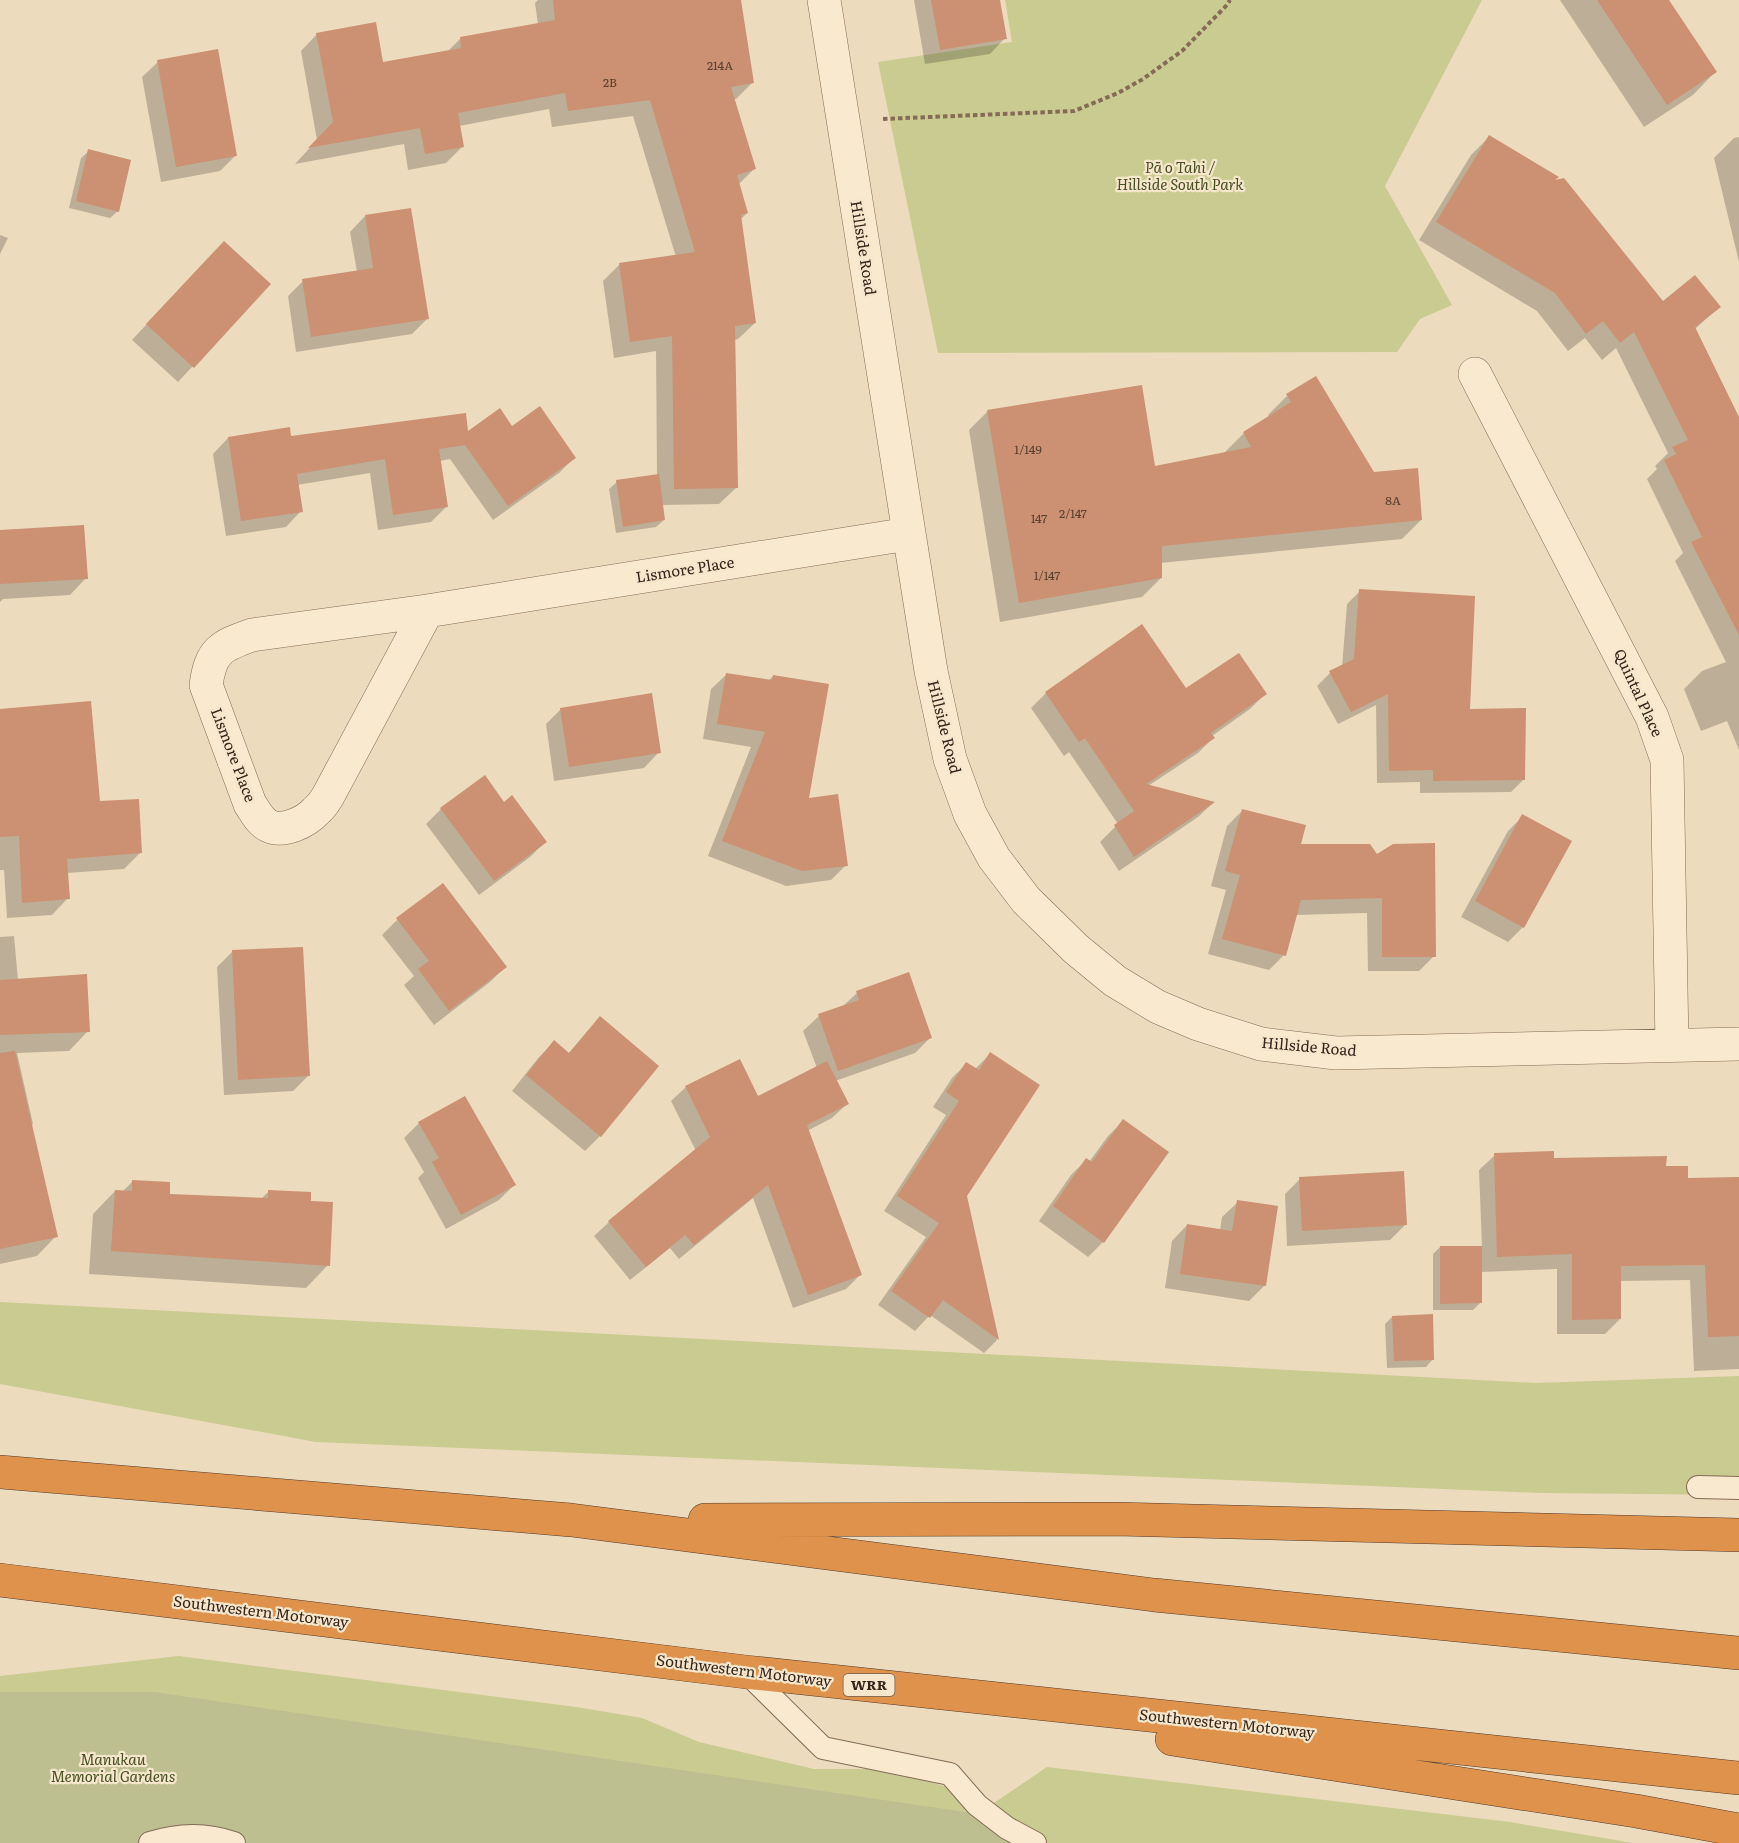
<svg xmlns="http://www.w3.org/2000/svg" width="1739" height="1843" viewBox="0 0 1739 1843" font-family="Literata,serif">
	<rect width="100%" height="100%" fill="#eddbbd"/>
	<path fill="#c9cb91" d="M 1005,0 L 1482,0 L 1385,186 L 1452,305 L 1420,319 L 1397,352 L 938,353 L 878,62 L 1012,42 Z
		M 0,1302 L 1536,1383 L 1739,1376 L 1739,1495 L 1541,1493 L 316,1442 L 0,1384 Z
		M 179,1656 L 576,1707 L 642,1718 L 699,1742 L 814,1769 L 881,1769 L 963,1791 L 991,1805 L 1047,1767 L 1510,1822 L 1633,1843 L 0,1843 L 0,1676 Z"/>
	<path fill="#bdbf91" d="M 0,1692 L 155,1692 L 978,1814 L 1022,1843 L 0,1843 Z"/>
	<path fill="#0003" d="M 538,0 L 739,0 L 753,82 L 736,99 L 734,99 L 754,169 L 738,185 L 747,213 L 740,220 L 755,323 L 738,339 L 734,340 L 736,488 L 719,504 L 662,505 L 664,520 L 656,527 L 616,533 L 609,489 L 617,482 L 657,476 L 656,351 L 614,358 L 603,281 L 619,265 L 676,257 L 633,116 L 552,127 L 549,109 L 459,126 L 462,147 L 446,163 L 408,170 L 404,144 L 295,164 L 317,140 L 301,51 L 317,34 L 382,64 L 447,52 L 460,39 L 538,24 L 535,3 Z
		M 914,0 L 999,0 L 1005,38 L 990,54 L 925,64 Z
		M 1560,0 L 1667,0 L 1715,72 L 1693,95 L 1644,127 Z
		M 158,62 L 235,156 L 220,171 L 161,182 L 142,77 Z
		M 1489,137 L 1552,182 L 1663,303 L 1719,307 L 1694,330 L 1739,420 L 1739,750 L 1727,721 L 1701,731 L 1684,689 L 1702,671 L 1726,662 L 1675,561 L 1683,553 L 1647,479 L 1657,469 L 1655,466 L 1668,453 L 1616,348 L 1602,360 L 1585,338 L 1568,351 L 1537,311 L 1419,240 L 1471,155 Z
		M 1739,137 L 1739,262 L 1714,158 L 1734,138 Z
		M 89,151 L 118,211 L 110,218 L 69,208 L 81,158 Z
		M 365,216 L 427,319 L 412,334 L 296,352 L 288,296 L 303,281 L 357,272 L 350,232 Z
		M 0,235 L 8,238 L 0,254 Z
		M 208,258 L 269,284 L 178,382 L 132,340 Z
		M 1287,396 L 1374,474 L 1421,520 L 1402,539 L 1160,563 L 1161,578 L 1142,597 L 1000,622 L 969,430 L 988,411 L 1153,467 L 1223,454 L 1243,434 L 1270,417 L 1268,415 Z
		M 511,428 L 574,458 L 559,473 L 493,520 L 450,459 L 440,461 L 446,507 L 431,522 L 378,530 L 370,473 L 297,485 L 301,511 L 286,527 L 226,536 L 213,454 L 228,438 L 467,433 Z
		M 0,532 L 86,578 L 70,595 L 3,599 L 0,602 Z
		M 1360,591 L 1468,710 L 1524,779 L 1511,792 L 1420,793 L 1420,782 L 1377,783 L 1376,705 L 1338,724 L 1317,686 L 1330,673 L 1342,667 L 1347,604 Z
		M 727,674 L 768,681 L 773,676 L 807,799 L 846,865 L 831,880 L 786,886 L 708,856 L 751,747 L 703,739 L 711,689 Z
		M 1046,693 L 1265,694 L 1250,709 L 1212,736 L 1213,738 L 1198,753 L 1148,786 L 1213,803 L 1198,817 L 1119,871 L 1100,842 L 1118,824 L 1069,752 L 1064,756 L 1031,708 Z
		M 561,709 L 659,752 L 644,768 L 554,781 L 546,724 Z
		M 0,710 L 99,803 L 140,853 L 124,869 L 67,873 L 68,898 L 52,915 L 7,918 L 4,870 L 0,870 Z
		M 504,804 L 545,842 L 530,857 L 479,895 L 426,824 L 441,809 Z
		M 1243,810 L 1299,846 L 1369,846 L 1434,956 L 1419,971 L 1368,971 L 1367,913 L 1295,915 L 1284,955 L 1269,970 L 1208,954 L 1226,890 L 1211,886 L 1227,826 Z
		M 1523,816 L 1523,927 L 1508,942 L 1461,917 L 1508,831 Z
		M 397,920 L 505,967 L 490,982 L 434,1025 L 404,985 L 414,976 L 382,935 Z
		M 14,936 L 18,980 L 88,1031 L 69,1051 L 17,1053 L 33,1124 L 31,1126 L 56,1236 L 37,1256 L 0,1264 L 0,937 Z
		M 232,952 L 308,1076 L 293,1091 L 224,1095 L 217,967 Z
		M 857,993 L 930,1038 L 915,1053 L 835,1081 L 847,1104 L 832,1118 L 807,1131 L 861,1274 L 846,1289 L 793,1308 L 753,1198 L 679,1259 L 670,1248 L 630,1280 L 594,1236 L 609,1222 L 696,1151 L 671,1101 L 686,1087 L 758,1098 L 817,1068 L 803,1031 L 819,1016 L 842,1007 Z
		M 600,1018 L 600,1136 L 585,1151 L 512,1091 L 539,1057 L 554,1042 L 568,1054 Z
		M 990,1054 L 966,1196 L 997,1340 L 984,1353 L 930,1315 L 915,1331 L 878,1305 L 926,1237 L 884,1211 L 946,1115 L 933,1107 L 952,1078 L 966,1064 L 975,1069 Z
		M 1123,1121 L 1103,1242 L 1088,1257 L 1039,1221 L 1071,1175 L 1086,1160 L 1089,1162 L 1108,1136 Z
		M 419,1123 L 514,1185 L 499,1200 L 446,1229 L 418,1178 L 424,1172 L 404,1138 Z
		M 1495,1155 L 1665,1167 L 1686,1180 L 1739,1178 L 1739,1369 L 1694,1371 L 1690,1280 L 1620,1281 L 1620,1319 L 1605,1334 L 1557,1334 L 1557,1269 L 1481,1272 L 1480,1303 L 1473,1310 L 1433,1310 L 1433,1254 L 1440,1247 L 1482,1247 L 1479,1170 Z
		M 1300,1179 L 1405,1225 L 1390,1240 L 1287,1246 L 1285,1194 Z
		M 132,1182 L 168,1195 L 261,1199 L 269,1191 L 309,1202 L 328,1265 L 306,1288 L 89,1274 L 93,1214 L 115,1191 L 122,1192 Z
		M 1238,1202 L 1264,1286 L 1249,1301 L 1165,1288 L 1172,1241 L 1187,1225 L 1220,1230 L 1222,1217 Z
		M 1392,1317 L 1433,1359 L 1426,1367 L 1387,1368 L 1385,1324 Z"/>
	<path fill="#cc9072" d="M 553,0 L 741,0 L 754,83 L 731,87 L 756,169 L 737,175 L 748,213 L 741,215 L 756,323 L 735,326 L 738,488 L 674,489 L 672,336 L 630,342 L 619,263 L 695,252 L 650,100 L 568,111 L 565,93 L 458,113 L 464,147 L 425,154 L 420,128 L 308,148 L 333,122 L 316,33 L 376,22 L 383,62 L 461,48 L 460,37 L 555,20 Z
		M 931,0 L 1000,0 L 1007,39 L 940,50 Z
		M 1597,0 L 1669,0 L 1717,72 L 1667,105 Z
		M 218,49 L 237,156 L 176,167 L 157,60 Z
		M 1489,135 L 1559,177 L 1555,180 L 1564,178 L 1663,301 L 1695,275 L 1721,307 L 1695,327 L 1739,417 L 1739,635 L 1691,542 L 1702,537 L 1664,460 L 1676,454 L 1672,447 L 1688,440 L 1634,332 L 1620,343 L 1603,321 L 1586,334 L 1555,293 L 1436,222 Z
		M 88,149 L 131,160 L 119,212 L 76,201 Z
		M 411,208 L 429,319 L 311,337 L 302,279 L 373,268 L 365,215 Z
		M 224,241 L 271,284 L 194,368 L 146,324 Z
		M 1316,376 L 1374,472 L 1418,468 L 1422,520 L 1162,546 L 1162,578 L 1019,603 L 987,410 L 1142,385 L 1155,466 L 1251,447 L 1243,432 L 1291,402 L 1286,394 Z
		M 540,406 L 576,458 L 508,506 L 465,445 L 439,449 L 448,507 L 393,515 L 385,459 L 297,474 L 303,512 L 241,521 L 228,437 L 290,427 L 291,436 L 466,413 L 468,431 L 500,408 L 512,426 Z
		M 659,474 L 665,520 L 623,527 L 616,480 Z
		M 84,525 L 88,579 L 0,584 L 0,530 Z
		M 1359,589 L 1475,596 L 1470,709 L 1526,708 L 1525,780 L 1433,781 L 1433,770 L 1389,771 L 1388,694 L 1351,712 L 1329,671 L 1354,659 Z
		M 1142,624 L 1186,688 L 1239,653 L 1267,694 L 1211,733 L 1215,738 L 1146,784 L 1215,802 L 1134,857 L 1114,825 L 1134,811 L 1085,738 L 1079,742 L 1045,692 Z
		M 726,673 L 772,680 L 773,675 L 829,684 L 809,798 L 838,794 L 848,866 L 802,871 L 722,841 L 765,732 L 717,724 Z
		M 652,693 L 661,753 L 569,767 L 560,708 Z
		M 91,701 L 100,801 L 139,799 L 142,853 L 67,859 L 70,899 L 22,903 L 19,836 L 0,837 L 0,709 Z
		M 485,775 L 504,802 L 512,795 L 547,842 L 494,881 L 440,808 Z
		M 1242,809 L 1306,825 L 1301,844 L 1370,844 L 1377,854 L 1393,844 L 1435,843 L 1436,957 L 1382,957 L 1382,898 L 1301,900 L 1286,956 L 1222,939 L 1240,875 L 1225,871 Z
		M 1522,814 L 1572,841 L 1524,928 L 1475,901 Z
		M 443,883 L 507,967 L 449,1011 L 418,969 L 429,961 L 396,918 Z
		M 303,947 L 310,1076 L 238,1080 L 232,950 Z
		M 909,972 L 932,1038 L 838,1071 L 818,1014 L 859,1000 L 856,991 Z
		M 87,974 L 90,1032 L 0,1035 L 0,980 Z
		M 600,1016 L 659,1066 L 601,1137 L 526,1075 L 554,1040 L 569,1053 Z
		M 15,1051 L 58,1237 L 0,1249 L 0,1053 Z
		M 990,1052 L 1040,1085 L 967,1196 L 999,1340 L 943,1300 L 930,1318 L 891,1291 L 939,1223 L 897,1196 L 959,1101 L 946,1092 L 966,1062 L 979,1070 Z
		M 740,1059 L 758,1096 L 827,1061 L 849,1104 L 807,1125 L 862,1275 L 808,1295 L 768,1185 L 694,1245 L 685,1235 L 646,1267 L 608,1221 L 710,1137 L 685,1086 Z
		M 465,1096 L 516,1185 L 461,1215 L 432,1162 L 439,1158 L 418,1122 Z
		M 1123,1119 L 1169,1152 L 1104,1243 L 1053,1206 L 1086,1158 L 1092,1162 Z
		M 1554,1151 L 1554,1158 L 1667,1156 L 1666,1166 L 1688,1166 L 1688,1178 L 1739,1177 L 1739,1336 L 1708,1337 L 1705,1265 L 1621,1266 L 1621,1319 L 1572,1320 L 1572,1254 L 1497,1257 L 1494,1153 Z
		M 1404,1171 L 1407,1225 L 1302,1231 L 1299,1177 Z
		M 132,1180 L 170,1182 L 170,1194 L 268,1198 L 268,1190 L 311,1192 L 311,1201 L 333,1202 L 330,1266 L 111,1251 L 115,1190 L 132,1191 Z
		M 1237,1200 L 1278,1206 L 1266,1286 L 1180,1274 L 1187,1224 L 1232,1231 Z
		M 1440,1246 L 1482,1246 L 1482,1303 L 1440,1304 Z
		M 1433,1314 L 1434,1360 L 1394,1361 L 1392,1316 Z"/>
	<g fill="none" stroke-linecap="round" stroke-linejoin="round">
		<g stroke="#856b56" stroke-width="24">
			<path id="service" d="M 1698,1487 L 1739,1488
				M 746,1672 L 823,1748 L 950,1774 L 977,1805 L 1007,1828 L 1035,1843
				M 150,1843 C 178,1834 206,1833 234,1843"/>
		</g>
		<g stroke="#856b56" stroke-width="34">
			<path id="minor" d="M 824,0 L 931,671 L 950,759 L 970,814 L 994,858 L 1026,900 L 1076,949 L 1115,981 L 1158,1007 L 1198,1024 L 1261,1044 L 1336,1053 L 1739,1044
				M 1475,374 L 1652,717 L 1667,760 L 1672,1045
				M 427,611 L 328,796 C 325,801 321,807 316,811 C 306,822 283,833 269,826 C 260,822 255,811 250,804 L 206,685 C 211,650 221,646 252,635 L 427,611 L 908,534"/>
		</g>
		<g stroke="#523a2b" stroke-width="34">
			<path id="motorway" d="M 0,1472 L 571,1520 L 1154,1595 L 1739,1653
				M 705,1520 L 1116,1519 L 1739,1535
				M 0,1580 L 746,1672 L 1739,1778
				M 1172,1739 L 1636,1811 L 1739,1830"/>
		</g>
		<path stroke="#856b56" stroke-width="4" stroke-dasharray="4.5 3" stroke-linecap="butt" d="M 883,119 L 1074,111 L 1118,93 L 1143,79 L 1182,51 L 1227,5 L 1230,0"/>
		<use href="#service" stroke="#f8e9cf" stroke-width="22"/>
		<use href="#minor" stroke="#f8e9cf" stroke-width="33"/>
		<use href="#motorway" stroke="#de924b" stroke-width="33"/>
	</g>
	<g text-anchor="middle" stroke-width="4.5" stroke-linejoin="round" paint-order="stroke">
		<g font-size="12" fill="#5a4031">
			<text x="720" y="70">214A</text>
			<text x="610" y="87">2B</text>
			<text x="1028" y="454">1/149</text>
			<text x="1393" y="505">8A</text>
			<text x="1073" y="518">2/147</text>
			<text x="1039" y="523">147</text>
			<text x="1047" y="580">1/147</text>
		</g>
		<rect fill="#f5e6cc" stroke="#6e5f50" stroke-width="1.5" x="843.5" y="1674" width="51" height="22" rx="4.5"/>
		<g font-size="14" font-weight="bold" fill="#34251b">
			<text x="869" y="1690">WRR</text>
		</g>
		<g font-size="15" font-style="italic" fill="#485022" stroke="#f5e6cc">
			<text x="1180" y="173">Pā o Tahi /<tspan x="1180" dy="17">Hillside South Park</tspan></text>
			<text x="113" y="1765">Manukau<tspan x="113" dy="17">Memorial Gardens</tspan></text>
		</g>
		<g font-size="15" fill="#34251b" stroke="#f5e6cc">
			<text transform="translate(863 248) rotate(81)" y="5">Hillside Road</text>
			<text transform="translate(685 570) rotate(-9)" y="5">Lismore Place</text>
			<text transform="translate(1638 693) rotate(65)" y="5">Quintal Place</text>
			<text transform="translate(944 727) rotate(76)" y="5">Hillside Road</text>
			<text transform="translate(233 755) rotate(69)" y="5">Lismore Place</text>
			<text transform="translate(1309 1047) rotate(5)" y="5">Hillside Road</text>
			<text transform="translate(261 1612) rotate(7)" y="5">Southwestern Motorway</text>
			<text transform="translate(744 1671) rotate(7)" y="5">Southwestern Motorway</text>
			<text transform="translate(1227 1724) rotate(6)" y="5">Southwestern Motorway</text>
		</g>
	</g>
</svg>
